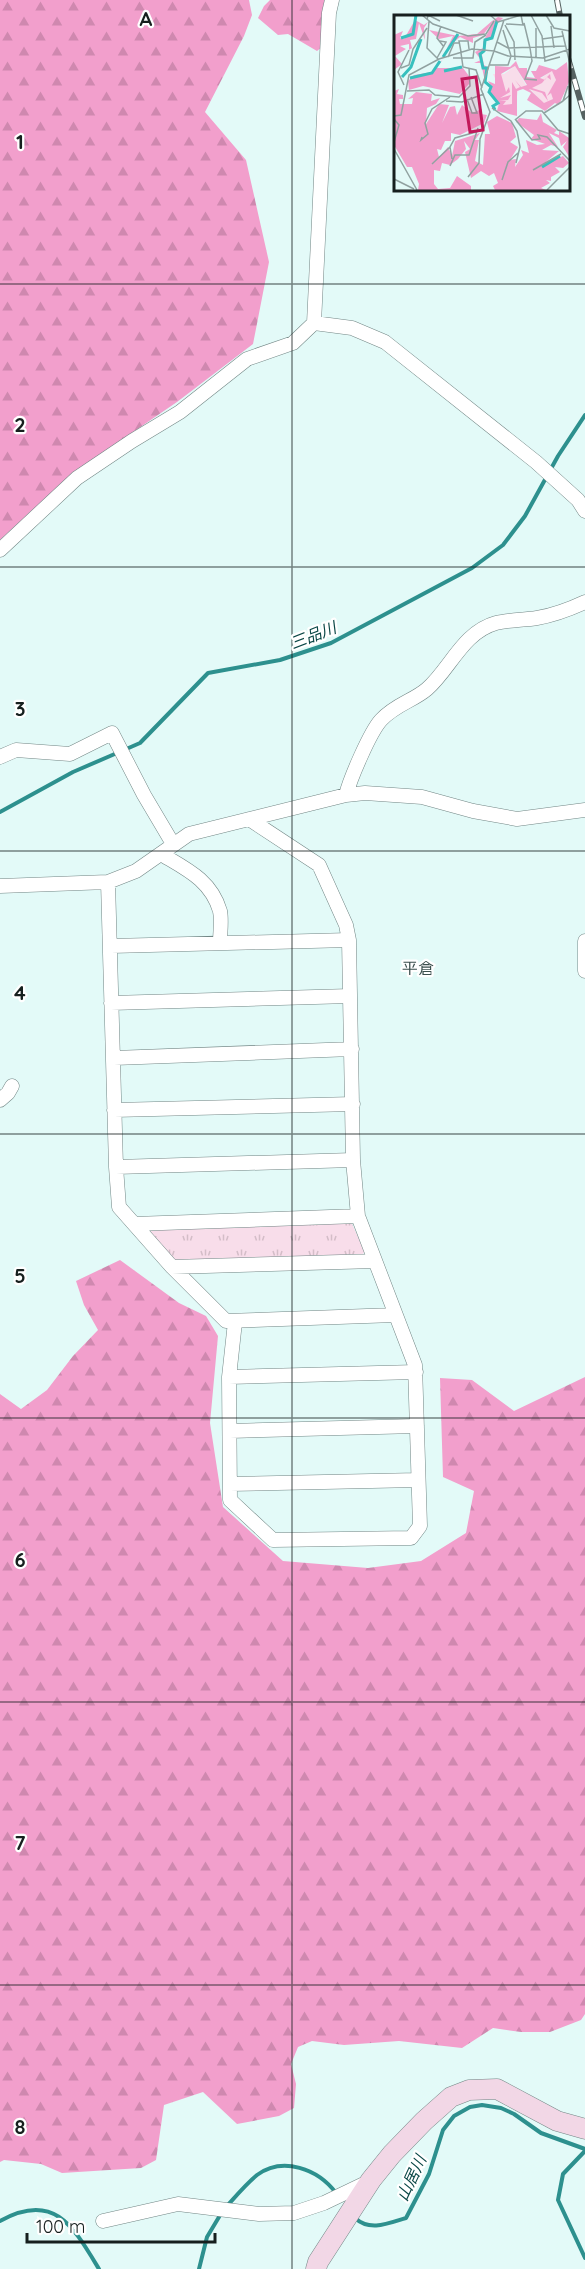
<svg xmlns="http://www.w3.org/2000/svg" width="585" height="2269" viewBox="0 0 585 2269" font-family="Quicksand,'Noto Sans JP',sans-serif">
	<defs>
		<pattern id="grass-tufts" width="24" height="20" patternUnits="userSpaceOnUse" patternTransform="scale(1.5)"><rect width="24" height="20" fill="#f8ddea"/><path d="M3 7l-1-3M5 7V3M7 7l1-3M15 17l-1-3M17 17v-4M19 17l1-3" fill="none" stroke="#d4bdc8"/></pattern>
		<pattern id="forest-firs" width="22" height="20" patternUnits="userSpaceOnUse" patternTransform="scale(1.5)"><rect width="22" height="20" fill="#f29fcc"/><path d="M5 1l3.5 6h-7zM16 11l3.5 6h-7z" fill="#cf88af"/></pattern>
	</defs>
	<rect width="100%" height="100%" fill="#e3faf8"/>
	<path fill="url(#grass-tufts)" d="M 348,1222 L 352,1224 L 365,1252 L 359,1257 L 174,1261 L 150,1234 L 152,1227 Z"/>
	<path fill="url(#forest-firs)" d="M 0,0 L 249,0 L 252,15 L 244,36 L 205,112 L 246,160 L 269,262 L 253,344 L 177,402 L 76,471 L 0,540 Z
		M 270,0 L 329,0 L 322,47 L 317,51 L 288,34 L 278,35 L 258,18 L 264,6 Z
		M 120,1260 L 179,1303 L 206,1316 L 218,1336 L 210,1423 L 223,1507 L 283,1561 L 368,1568 L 421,1561 L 466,1533 L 474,1491 L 443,1477 L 440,1378 L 472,1380 L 514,1411 L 585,1377 L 585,2014 L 581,2020 L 550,2032 L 521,2032 L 493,2028 L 462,2048 L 399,2041 L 344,2045 L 312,2041 L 298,2047 L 291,2064 L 296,2084 L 294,2108 L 279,2116 L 237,2124 L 203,2092 L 164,2105 L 156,2160 L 141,2168 L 62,2173 L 41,2164 L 4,2160 L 0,2162 L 0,1394 L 21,1409 L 47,1390 L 73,1356 L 98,1330 L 84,1305 L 76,1281 Z"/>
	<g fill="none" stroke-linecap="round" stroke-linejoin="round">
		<path stroke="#2d908e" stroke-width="4" d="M 124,750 L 140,743 L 208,673 L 280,660 L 331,643 L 472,568 L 503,545 L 525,516 L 558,456 L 585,415
			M 0,812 L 73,772 L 117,753
			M 585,2151 L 563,2174 L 558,2200 L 585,2258
			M 227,2206 C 236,2196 246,2184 257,2175 C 283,2156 318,2169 336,2193
			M 355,2218 C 370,2232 389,2223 406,2218 L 429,2174 L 443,2130 L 454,2116 L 470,2107 L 482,2105 L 501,2108 L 514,2114 L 541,2133 L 585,2149
			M 0,2221 C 54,2191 73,2226 99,2269
			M 199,2269 L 207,2237 L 222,2212"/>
		<g stroke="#728685" stroke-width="15">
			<path id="street" d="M 314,323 L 352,328 L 385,342 L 536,462 L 578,500 L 585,511
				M 0,550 L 77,478 L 132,441 L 180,412 L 247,359 L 293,343 L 314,323 L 329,13 L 332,0
				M 0,757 L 16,750 L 70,754 L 112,733 L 144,795 L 173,844
				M 346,795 C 350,779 370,732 381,720 C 396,704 413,701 427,689 C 450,669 463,632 496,623 C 509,620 524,620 537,618 C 554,615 570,609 585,602
				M 161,854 C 186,869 211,880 220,911 C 222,920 220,933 220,943
				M 108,882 L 116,1167 L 119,1207 L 172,1267 L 226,1321 L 395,1315
				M 0,886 L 108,882 L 136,871 L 189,834 L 346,795 L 365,793 L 422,797 L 473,811 L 517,819 L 585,810
				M 585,941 L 585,971
				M 111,946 L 349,940
				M 111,1003 L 350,996
				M 114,1058 L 352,1049
				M 0,1100 L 8,1093 L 12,1086
				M 114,1110 L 353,1104
				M 116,1167 L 353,1160
				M 134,1224 L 358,1216
				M 172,1267 L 375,1261
				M 235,1322 L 229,1377 L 230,1500 L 273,1540 L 411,1538 L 420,1526 L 415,1365 L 358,1216 L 353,1160 L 349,940 L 346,925 L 319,865 L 249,819
				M 229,1377 L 416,1372
				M 230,1431 L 417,1426
				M 230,1484 L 418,1480
				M 103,2221 L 178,2204 L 259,2214 L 294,2213 L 324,2203 L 370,2181"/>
		</g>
		<g stroke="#728685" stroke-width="21">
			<path id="secondary" d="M 316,2269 L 318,2262 L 371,2180 L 392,2154 L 424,2121 L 451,2097 L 469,2090 L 497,2089 L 557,2121 L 585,2129"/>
		</g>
		<use href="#street" stroke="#fff" stroke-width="14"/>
		<use href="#secondary" stroke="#f2d7e6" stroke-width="20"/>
		<g stroke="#556261" stroke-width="6">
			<path id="rail" d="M 557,0 L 560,16
				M 568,58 L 585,117"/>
		</g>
		<use href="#rail" stroke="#fff" stroke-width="4" stroke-dasharray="11" stroke-linecap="butt"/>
	</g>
	<path fill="none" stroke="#161f1e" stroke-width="1.5" stroke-opacity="0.55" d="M 292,0 L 292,2269M 0,284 L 585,284M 0,567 L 585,567M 0,851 L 585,851M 0,1134 L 585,1134M 0,1418 L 585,1418M 0,1702 L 585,1702M 0,1985 L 585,1985"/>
	<g text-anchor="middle" stroke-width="4.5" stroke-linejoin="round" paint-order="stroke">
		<g font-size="16" font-style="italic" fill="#0a4746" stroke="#fff">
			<text transform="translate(313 635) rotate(-21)" y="6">三品川</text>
			<text transform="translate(411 2178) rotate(-65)" y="6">山居川</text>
		</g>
		<g font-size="16" fill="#3c4f4e" stroke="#fff">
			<text x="418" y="974">平倉</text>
		</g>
	</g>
	<g transform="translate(394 15)">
		<rect width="176" height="176" fill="#e3faf8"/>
		<path d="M 121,51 L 132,70 L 124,76 L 120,98 L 103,95 L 106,74 L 99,59 L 110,59 ZM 158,55 L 162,65 L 157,77 L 160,83 L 151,90 L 135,73 Z" fill="#f8ddea"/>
		<path d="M 112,0 L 100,12 L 99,24 L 91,26 L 88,40 L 90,50 L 95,53 L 90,62 L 87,48 L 80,48 L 87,45 L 81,37 L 89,33 L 89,27 L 101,4 L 89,20 L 79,23 L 79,28 L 66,22 L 53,33 L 59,21 L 45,24 L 35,15 L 64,21 L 83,19 L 98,6 L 104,2 L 109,3 ZM 21,5 L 30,10 L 34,7 L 30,13 L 31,25 L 25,8 L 22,24 L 16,25 L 18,33 L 15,35 L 15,29 L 6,31 L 12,34 L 1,41 L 8,49 L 0,55 L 0,20 L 9,16 L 6,23 L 10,24 ZM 49,44 L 43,53 L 69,53 L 75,61 L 75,69 L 66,79 L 29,71 L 15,75 L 14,66 L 20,60 L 38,57 ZM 122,46 L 125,53 L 133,53 L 133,62 L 141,63 L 137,56 L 142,56 L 145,50 L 162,55 L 173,47 L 175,67 L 165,90 L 161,88 L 151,96 L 133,85 L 137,78 L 129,74 L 123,76 L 123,101 L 103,96 L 105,89 L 94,77 L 98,73 L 94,66 L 101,69 L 101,51 L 116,52 ZM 121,51 L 133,70 L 127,72 L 121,65 L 126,72 L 122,74 L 118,67 L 118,89 L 109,90 L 112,86 L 105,86 L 114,85 L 117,80 L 106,83 L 116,77 L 115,72 L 112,77 L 107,59 ZM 158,56 L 162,65 L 153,81 L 157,78 L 159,84 L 150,88 L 135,74 L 148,78 L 154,86 L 151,77 L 138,73 L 148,68 L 153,62 L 157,65 L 156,59 L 153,62 L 151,65 L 146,63 ZM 5,74 L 3,79 L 9,80 L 9,84 L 5,84 L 6,89 L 18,89 L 19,83 L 14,84 L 22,77 L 38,79 L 37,86 L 46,83 L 42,89 L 33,93 L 32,109 L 45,89 L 55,90 L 48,108 L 56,92 L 61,91 L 63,100 L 68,90 L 78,98 L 88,94 L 87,99 L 93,100 L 90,108 L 66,120 L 57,118 L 57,126 L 51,126 L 47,135 L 43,134 L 45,142 L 54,132 L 58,141 L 61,126 L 86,118 L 81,125 L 85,125 L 81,146 L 89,150 L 91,119 L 96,119 L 93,107 L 103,101 L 118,108 L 122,122 L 116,127 L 124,132 L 116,145 L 122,144 L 121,152 L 129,140 L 127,135 L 135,138 L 132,125 L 143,130 L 151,129 L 137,124 L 140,120 L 122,107 L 125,103 L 143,105 L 147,98 L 149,107 L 163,115 L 160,118 L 165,120 L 165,116 L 175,123 L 176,143 L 169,132 L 173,126 L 167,131 L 165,123 L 155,118 L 164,132 L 157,130 L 148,135 L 165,136 L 147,151 L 169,141 L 175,148 L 169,153 L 161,152 L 166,157 L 157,162 L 157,166 L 152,165 L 156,168 L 147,173 L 152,175 L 101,175 L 99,171 L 104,168 L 100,158 L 95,161 L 87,156 L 77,163 L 71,137 L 76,134 L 70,126 L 72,134 L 64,144 L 56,150 L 48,148 L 46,156 L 40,155 L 40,169 L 44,174 L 56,173 L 63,161 L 77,171 L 77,175 L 24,175 L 25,169 L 18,152 L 13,152 L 0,130 L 0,76 Z" fill="#f29fcc" fill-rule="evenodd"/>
		<path fill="none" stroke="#37c0be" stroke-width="3" d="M 7,23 L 19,19 L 22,0M 49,42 L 64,19M 50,56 L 68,52M 8,62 L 17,52 L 27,24M 16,63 L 38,58 L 46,46M 101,95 L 99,91 L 104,88 L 95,77 L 97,72 L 91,67 L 93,53 L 89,53 L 86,39 L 90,36 L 91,25 L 98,23 L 103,6M 148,152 L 166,141"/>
		<path fill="none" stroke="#91a2a1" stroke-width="1.5" d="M 28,0 L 39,9 L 74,21 L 92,19 L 100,6M 62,0 L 79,6M 96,0 L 104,7 L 127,0M 137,0 L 148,21 L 151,46 L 166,42M 152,0 L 160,13 L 176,16M 33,5 L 34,0 L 46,6M 35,6 L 33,33 L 44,44M 130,8 L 136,33M 112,9 L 129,10 L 127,0M 111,10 L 120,27 L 121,45M 47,11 L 43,23 L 50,32M 157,11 L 160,33M 142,13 L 142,42M 109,15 L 117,41M 168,16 L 176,49M 148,24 L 170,21M 103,27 L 114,33 L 171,31M 136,33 L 138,46 L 131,64 L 143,65M 67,37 L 65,26 L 74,26 L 75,34M 67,38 L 69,52 L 82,55 L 88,73M 54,42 L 60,28 L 65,28M 43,43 L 52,27 L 46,26M 59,43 L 79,43 L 81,27 L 92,20M 96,50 L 114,50 L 117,41M 7,53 L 15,50 L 19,34 L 33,13M 10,70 L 4,57 L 15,35M 174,71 L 169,86 L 176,80M 13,76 L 35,75 L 41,80 L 65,82 L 76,71 L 75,53M 73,84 L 78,98 L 83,98 L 77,82M 52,86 L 68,87 L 90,79M 98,93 L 117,106 L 123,116 L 126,132 L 122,148M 150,98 L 169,86M 0,101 L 7,100 L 15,60 L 45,44 L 78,34 L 100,36 L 110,5M 0,104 L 5,110 L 0,127M 121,104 L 138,125 L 146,124 L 144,120 L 153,122 L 176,146M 121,105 L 132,96 L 148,96 L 164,115 L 176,119M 28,122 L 27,125 L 34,119 L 31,108 L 38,94 L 56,82M 0,134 L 23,175M 58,144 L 56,132 L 61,123 L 82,117M 38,149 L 56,132M 56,151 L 61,140 L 75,140 L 84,113M 139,155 L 167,139M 74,162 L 85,148 L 86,124 L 96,97 L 87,74 L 100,36 L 114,41 L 149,43 L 176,34M 0,164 L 20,174M 108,165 L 114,147 L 124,138M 153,175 L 176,152"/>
		<path fill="#c2185b" fill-opacity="0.15" stroke="#c2185b" stroke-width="3" d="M 82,62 L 89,115 L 76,117 L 68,64 Z"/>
		<rect width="176" height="176" fill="none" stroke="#161f1e" stroke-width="3"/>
	</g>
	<g font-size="20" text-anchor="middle" font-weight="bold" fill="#161f1e" stroke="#fff" stroke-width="4.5" stroke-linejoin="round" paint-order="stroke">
		<text x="146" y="26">A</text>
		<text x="20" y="149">1</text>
		<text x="20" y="432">2</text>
		<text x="20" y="716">3</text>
		<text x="20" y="1000">4</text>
		<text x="20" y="1283">5</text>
		<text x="20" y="1567">6</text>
		<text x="20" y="1850">7</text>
		<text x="20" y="2134">8</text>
	</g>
	<path d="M27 2233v9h188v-9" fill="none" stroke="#161f1e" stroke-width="3"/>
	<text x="36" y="2233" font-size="18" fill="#161f1e" stroke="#ffffff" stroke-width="4.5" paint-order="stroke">100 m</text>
</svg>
